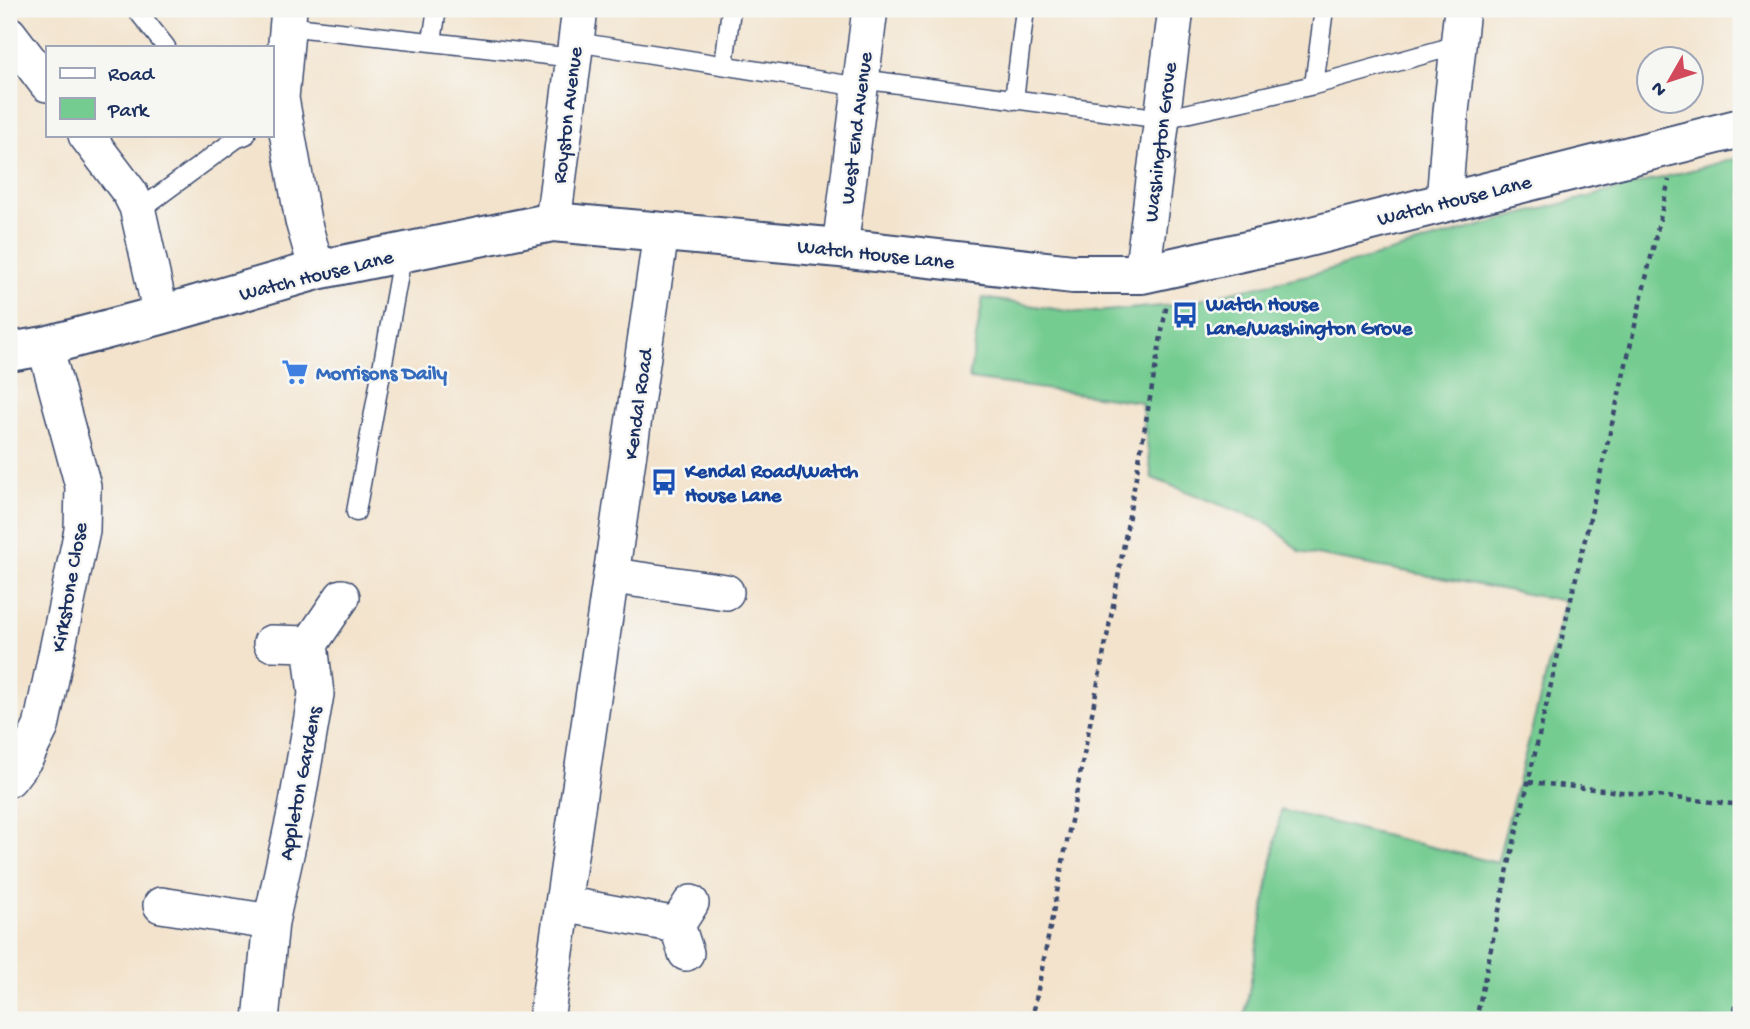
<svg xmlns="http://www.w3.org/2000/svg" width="1750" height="1029" viewBox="0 0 1750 1029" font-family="'Gochi Hand',sans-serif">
	<rect width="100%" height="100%" fill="#f6f6f2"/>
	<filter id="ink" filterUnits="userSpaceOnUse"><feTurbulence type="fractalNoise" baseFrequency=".0143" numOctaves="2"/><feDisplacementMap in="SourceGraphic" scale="14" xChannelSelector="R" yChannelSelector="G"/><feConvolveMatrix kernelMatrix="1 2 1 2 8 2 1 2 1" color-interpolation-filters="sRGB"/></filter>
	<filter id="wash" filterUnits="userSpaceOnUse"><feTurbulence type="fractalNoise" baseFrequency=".00686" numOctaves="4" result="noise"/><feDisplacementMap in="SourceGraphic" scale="28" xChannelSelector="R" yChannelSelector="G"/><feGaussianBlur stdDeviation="1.57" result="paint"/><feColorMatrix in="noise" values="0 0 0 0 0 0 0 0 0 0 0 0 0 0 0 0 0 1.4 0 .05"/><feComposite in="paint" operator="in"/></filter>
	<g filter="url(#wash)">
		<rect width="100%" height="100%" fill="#f3e3cc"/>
		<path fill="#74cc91" stroke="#487e78" stroke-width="2" d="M 1741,157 L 1741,1020 L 1244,1020 L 1281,810 L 1497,863 L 1565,601 L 1300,552 L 1270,524 L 1152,478 L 1141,402 L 969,379 L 983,298 L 1081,313 L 1174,305 L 1321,272 L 1504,219 Z"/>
	</g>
	<g filter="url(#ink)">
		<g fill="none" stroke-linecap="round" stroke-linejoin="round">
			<g stroke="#3b4a6e" stroke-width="21">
				<path id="service" d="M 136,9 L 166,47
					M 286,26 L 574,58
					M 432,41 L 437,9
					M 576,42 L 860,87
					M 724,65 L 731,9
					M 861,79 L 1163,119 L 1314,85 L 1458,45
					M 1314,85 L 1324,9
					M 1014,100 L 1025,9
					M 138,211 L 236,139 L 246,135
					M 356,512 L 403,252"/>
			</g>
			<g stroke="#3b4a6e" stroke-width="38">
				<path id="minor" d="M 289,9 L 281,98 L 303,221 L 317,270
					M 9,34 L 47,84
					M 86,135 L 130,193 L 137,207 L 161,315
					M 1444,202 L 1451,112 L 1462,9
					M 553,222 L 580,9
					M 840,248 L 870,9
					M 1142,274 L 1176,9
					M 613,576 L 726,592
					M 271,643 L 310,644 L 342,597
					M 9,779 L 26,757 L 41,727 L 82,530 L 83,486 L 45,346
					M 563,904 L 677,925
					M 161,905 L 271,922
					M 686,953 L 677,925 L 691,903
					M 261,1020 L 271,922 L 296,809 L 316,694 L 310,644
					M 546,1020 L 661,233"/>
			</g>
			<g stroke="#3b4a6e" stroke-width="42">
				<path id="tertiary" d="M 9,352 L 45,346 L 161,315 L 317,270 L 553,222 L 840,248 L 1073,274 L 1142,274 L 1292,241 L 1741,128"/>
			</g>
			<path stroke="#3b4a6e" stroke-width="4.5" stroke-dasharray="5 5" stroke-linecap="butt" d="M 1529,782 L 1741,805
				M 1032,1020 L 1112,611 L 1167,303
				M 1476,1020 L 1506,877 L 1669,180
				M 1733,1020 L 1741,983"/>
			<use href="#service" stroke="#fff" stroke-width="18"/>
			<use href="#minor" stroke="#fff" stroke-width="35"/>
			<use href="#tertiary" stroke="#fff" stroke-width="38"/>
		</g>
	</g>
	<defs>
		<g id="bus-bare" transform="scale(2.1)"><path d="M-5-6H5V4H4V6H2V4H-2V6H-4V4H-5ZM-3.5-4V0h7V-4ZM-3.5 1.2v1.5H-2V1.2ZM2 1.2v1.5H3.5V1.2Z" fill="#1a4fb4" stroke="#f6f6f2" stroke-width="2.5" paint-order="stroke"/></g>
		<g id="supermarket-bare" transform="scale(2.1)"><path d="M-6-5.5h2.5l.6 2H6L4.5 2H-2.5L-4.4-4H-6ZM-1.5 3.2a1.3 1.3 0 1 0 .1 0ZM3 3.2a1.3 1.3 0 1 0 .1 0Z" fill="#3f7fe0" stroke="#f6f6f2" stroke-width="2.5" paint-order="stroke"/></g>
	</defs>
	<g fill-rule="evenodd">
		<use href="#bus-bare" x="1185" y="315"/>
		<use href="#supermarket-bare" x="295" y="372"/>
		<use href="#bus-bare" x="664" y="482"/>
	</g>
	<g text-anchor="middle" stroke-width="5" stroke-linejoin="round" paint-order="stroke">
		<g font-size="21" fill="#1b2f5e" stroke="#f6f6f2">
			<text transform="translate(566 115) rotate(-83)" y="7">Royston Avenue</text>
			<text transform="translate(855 128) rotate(-83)" y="7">West End Avenue</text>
			<text transform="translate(1159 142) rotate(-83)" y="7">Washington Grove</text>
			<text transform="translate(1454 199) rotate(-14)" y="7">Watch House Lane</text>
			<text transform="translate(876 253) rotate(6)" y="7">Watch House Lane</text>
			<text transform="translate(316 274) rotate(-14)" y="7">Watch House Lane</text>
			<text transform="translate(637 404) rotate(-82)" y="7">Kendal Road</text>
			<text transform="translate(68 587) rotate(-80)" y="7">Kirkstone Close</text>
			<text transform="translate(299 783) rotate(-79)" y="7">Appleton Gardens</text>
		</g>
		<g font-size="21" font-weight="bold" fill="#164399" stroke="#f6f6f2" text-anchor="start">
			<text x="1206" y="310">Watch House<tspan x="1206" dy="24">Lane/Washington Grove</tspan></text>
			<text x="685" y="477">Kendal Road/Watch<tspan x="685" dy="24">House Lane</tspan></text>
		</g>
		<g font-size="21" font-weight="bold" fill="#366cbe" stroke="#f6f6f2" text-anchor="start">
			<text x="316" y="379">Morrisons Daily</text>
		</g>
	</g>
	<rect width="1750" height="1029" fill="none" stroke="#f6f6f2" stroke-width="35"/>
	<rect x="46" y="46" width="228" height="91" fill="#f6f6f2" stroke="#9ea6b7" stroke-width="2"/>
	<rect x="60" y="68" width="35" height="10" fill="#ffffff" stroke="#9ea6b7" stroke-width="2"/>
	<text x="108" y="80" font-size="21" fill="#1b2f5e">Road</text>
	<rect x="60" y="98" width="35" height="21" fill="#74cc91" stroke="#9ea6b7" stroke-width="2"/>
	<text x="108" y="116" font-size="21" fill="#1b2f5e">Park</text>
	<g transform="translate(1670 80) rotate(231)"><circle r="33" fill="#f6f6f2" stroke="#9ea6b7" stroke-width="2"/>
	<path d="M0-5L12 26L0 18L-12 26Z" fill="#d1495b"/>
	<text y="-10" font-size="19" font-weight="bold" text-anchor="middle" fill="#1b2f5e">N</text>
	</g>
</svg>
